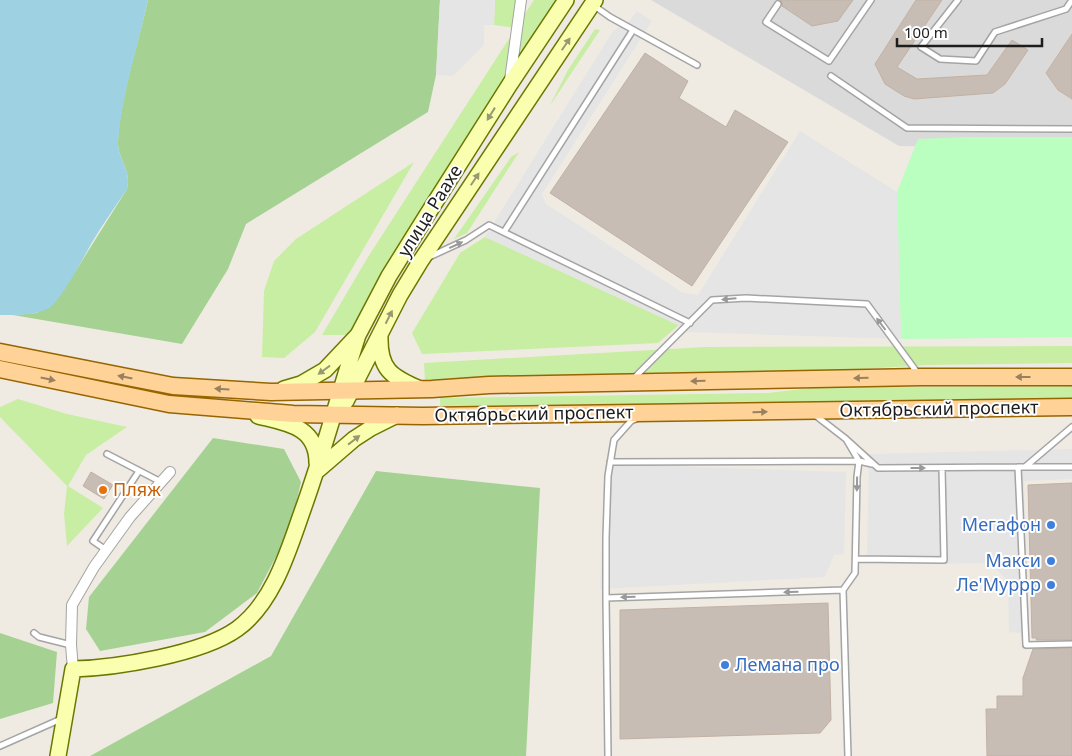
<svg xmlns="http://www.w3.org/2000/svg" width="1072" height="756" viewBox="0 0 1072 756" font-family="'Noto Sans',sans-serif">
	<rect width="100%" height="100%" fill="#efebe2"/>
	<path fill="#dbdada" d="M 651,0 L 1072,0 L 1072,149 L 899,146 Z"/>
	<path fill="#c7eea3" d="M 495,0 L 521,0 L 517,26 L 534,0 L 566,0 L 358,335 L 322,335 L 368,257 L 516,28 L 494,25 Z
		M 595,29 L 600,30 L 549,107 L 568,70 Z
		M 519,152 L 467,233 L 454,239 L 511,157 Z
		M 414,162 L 315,332 L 284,358 L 262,357 L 264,291 L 274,261 L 296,239 Z
		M 485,237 L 679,325 L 658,343 L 422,354 L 412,333 L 460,253 Z
		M 1072,346 L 1072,363 L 927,365 L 733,377 L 425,381 L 424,363 L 705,347 Z
		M 1072,386 L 1072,401 L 440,406 L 440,398 L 768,393 L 819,387 Z
		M 18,399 L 67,414 L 127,427 L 86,455 L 68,486 L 103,508 L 67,546 L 64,514 L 67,486 L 0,417 L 0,407 Z"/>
	<path fill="#a5d293" d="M 148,0 L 440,0 L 436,75 L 428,112 L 246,224 L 228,269 L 182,344 L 13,315 L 37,313 L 70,280 L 127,189 C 132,169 117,159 118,141 C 121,95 138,45 148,0 Z
		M 213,438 L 284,449 L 301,482 L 290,530 L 257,593 L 205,632 L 100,651 L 86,629 L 89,597 Z
		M 376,471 L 540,488 L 526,756 L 90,756 L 271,656 Z
		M 0,633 L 57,652 L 53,703 L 0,719 Z"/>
	<path fill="#bafec0" d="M 966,137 L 1072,137 L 1072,337 L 901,339 L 897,192 L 918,139 Z"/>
	<path fill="#e5e5e5" d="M 440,0 L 495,0 L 494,25 L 484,25 L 484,45 L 453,76 L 436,75 Z
		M 637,11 L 652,21 L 542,194 L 546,204 L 683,293 L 698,295 L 800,131 L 897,192 L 901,339 L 687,332 L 678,325 L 485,237 L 613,31 L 629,22 Z
		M 1072,449 L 1072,479 L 1024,481 L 1028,634 L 1009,632 L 1008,582 L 991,563 L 930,564 L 867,563 L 869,454 Z
		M 605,464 L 846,472 L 844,554 L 834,555 L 825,577 L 600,589 Z"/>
	<path fill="#9ed1e1" d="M 0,0 L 148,0 C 138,46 122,93 118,141 C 117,159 132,169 127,189 C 115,207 102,225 91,244 C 84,257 60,302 49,308 C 35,316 16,315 0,315 Z"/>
	<path fill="#c7bdb5" stroke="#c2b1a3" d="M 780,0 L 853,0 L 838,21 L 812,26 L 782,6 L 782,3 Z
		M 916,0 L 942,0 L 897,67 L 917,79 L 987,75 L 1012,40 L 1028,50 L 1005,84 L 993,93 L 914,99 L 904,96 L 885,84 L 875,64 Z
		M 1072,34 L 1072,99 L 1058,90 L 1046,73 Z
		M 645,53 L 688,81 L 679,98 L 726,127 L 735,110 L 788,142 L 692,286 L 550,193 Z
		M 91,472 L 113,485 L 104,499 L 83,486 Z
		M 1072,483 L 1072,640 L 1036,640 L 1037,638 L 1032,638 L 1028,485 Z
		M 828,603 L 831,720 L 820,733 L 620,739 L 620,610 Z
		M 1072,648 L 1072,756 L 987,756 L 986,709 L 997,709 L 997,696 L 1023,696 L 1023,678 L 1033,649 Z"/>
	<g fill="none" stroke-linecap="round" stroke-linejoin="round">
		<g stroke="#a4a4a4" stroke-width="8">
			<path id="lane" d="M 958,0 L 921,47 L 940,59 L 976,61 L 995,32 L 1066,9 L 1072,0
				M 778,4 L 766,22 L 829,61 L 871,0
				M 593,5 L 610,17 L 697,65
				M 831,76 L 907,128 L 1072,129
				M 504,232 L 633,30
				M 427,258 L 466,240 L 489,225 L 690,323
				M 633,379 L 712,300 L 746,298 L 867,304 L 919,375
				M 815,415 L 846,439 L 878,468 L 1025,467 L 1072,427
				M 636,419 L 631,421 L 614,440 L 608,476 L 606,538 L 606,598 L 843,590 L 855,573 L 857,477 L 859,461 L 846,439
				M 107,454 L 161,482
				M 610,462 L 859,461 L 872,464
				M 1018,467 L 1026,645 L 1072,644
				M 1026,467 L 1072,467
				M 106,550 L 93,541 L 139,471
				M 856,559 L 944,560 L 942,468
				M 843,590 L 848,756
				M 606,598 L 608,756
				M 34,633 L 39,637 L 71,645
				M 0,746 L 61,719"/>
		</g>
		<g stroke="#a4a4a4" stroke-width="12">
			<path id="street" d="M 510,80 L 521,0
				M 73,669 L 71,645 L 72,605 L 94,567 L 130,517 L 170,472"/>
		</g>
		<g stroke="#6a7800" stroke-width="18">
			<path id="secondary" d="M 380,336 C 379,369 391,377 420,389
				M 284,389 L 301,384 L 325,370 L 358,335 L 389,276 L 427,215 L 510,84 L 566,0
				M 346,401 L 400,295 L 420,262 L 595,0
				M 258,416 C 286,423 317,426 317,463
				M 318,470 L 354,439 L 371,428 L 397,415
				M 58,756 L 73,669 C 116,668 202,654 237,629 C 273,603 288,552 302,512 C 323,454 339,394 358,335"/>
		</g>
		<g stroke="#966500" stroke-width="19">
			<path id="primary" d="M 0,352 L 173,386 L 271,392 L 432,389 L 489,385 L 921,377 L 1072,377
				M 0,369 L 169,404 L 293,414 L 423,416 L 1072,407"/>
		</g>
		<use href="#lane" stroke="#fff" stroke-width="5"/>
		<use href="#street" stroke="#fff" stroke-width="10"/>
		<use href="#secondary" stroke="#faffb0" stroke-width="15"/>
		<use href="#primary" stroke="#ffd397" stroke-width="16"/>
	</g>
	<defs><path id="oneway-solid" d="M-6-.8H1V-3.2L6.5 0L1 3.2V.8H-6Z" transform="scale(1.25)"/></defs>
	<g fill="#97996e">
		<use href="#oneway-solid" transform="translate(566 44) rotate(-56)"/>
		<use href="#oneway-solid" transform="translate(491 114) rotate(122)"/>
		<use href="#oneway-solid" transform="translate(475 179) rotate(-56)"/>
		<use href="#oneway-solid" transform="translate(389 317) rotate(-63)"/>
		<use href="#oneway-solid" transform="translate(324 370) rotate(144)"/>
		<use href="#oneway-solid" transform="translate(354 440) rotate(-38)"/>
	</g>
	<g fill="#999">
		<use href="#oneway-solid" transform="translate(456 245) rotate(-25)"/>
		<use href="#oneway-solid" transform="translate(729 299) rotate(175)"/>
		<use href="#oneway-solid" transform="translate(881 324) rotate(-127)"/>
		<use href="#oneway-solid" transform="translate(918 468)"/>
		<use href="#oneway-solid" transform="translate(857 484) rotate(91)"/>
		<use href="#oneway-solid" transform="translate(791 592) rotate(178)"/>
		<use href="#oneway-solid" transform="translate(628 597) rotate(178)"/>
	</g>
	<g fill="#998160">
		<use href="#oneway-solid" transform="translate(125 377) rotate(-169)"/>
		<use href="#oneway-solid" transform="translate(1023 377) rotate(180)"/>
		<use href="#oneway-solid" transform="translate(861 378) rotate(179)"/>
		<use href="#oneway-solid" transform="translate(48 379) rotate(12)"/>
		<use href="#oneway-solid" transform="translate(698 381) rotate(179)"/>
		<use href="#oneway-solid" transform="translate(222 389) rotate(-177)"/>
		<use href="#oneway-solid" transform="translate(760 412) rotate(-1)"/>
	</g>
	<circle fill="#e8710a" stroke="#fff" stroke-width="2" cx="103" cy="490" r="5"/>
	<g fill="#3f7fe0" stroke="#fff" stroke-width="2">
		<circle cx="1051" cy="525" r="5"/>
		<circle cx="1051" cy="561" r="5"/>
		<circle cx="1051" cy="585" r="5"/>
		<circle cx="725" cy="665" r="5"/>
	</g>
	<g text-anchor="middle" stroke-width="4" stroke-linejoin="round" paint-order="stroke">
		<g font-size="18" fill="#1d1d1d" stroke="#fff">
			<text transform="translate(430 211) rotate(-58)" y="6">улица Раахе</text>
			<text transform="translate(939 409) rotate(-1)" y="6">Октябрьский проспект</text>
			<text transform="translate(534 414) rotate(-1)" y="6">Октябрьский проспект</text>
		</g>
		<g font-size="18" fill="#c56008" stroke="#fff" text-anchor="start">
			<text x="113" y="496">Пляж</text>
		</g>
		<g font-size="18" fill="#366cbe" stroke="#fff" text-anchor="end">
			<text x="1041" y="531">Мегафон</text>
			<text x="1041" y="567">Макси</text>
			<text x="1041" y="591">Ле'Муррр</text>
			<text x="735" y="671" text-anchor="start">Лемана про</text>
		</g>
	</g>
	<path d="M897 38v8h145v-8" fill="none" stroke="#1d1d1d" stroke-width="2.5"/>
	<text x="904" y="38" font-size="15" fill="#1d1d1d" stroke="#ffffff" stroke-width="4" paint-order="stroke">100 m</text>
</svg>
